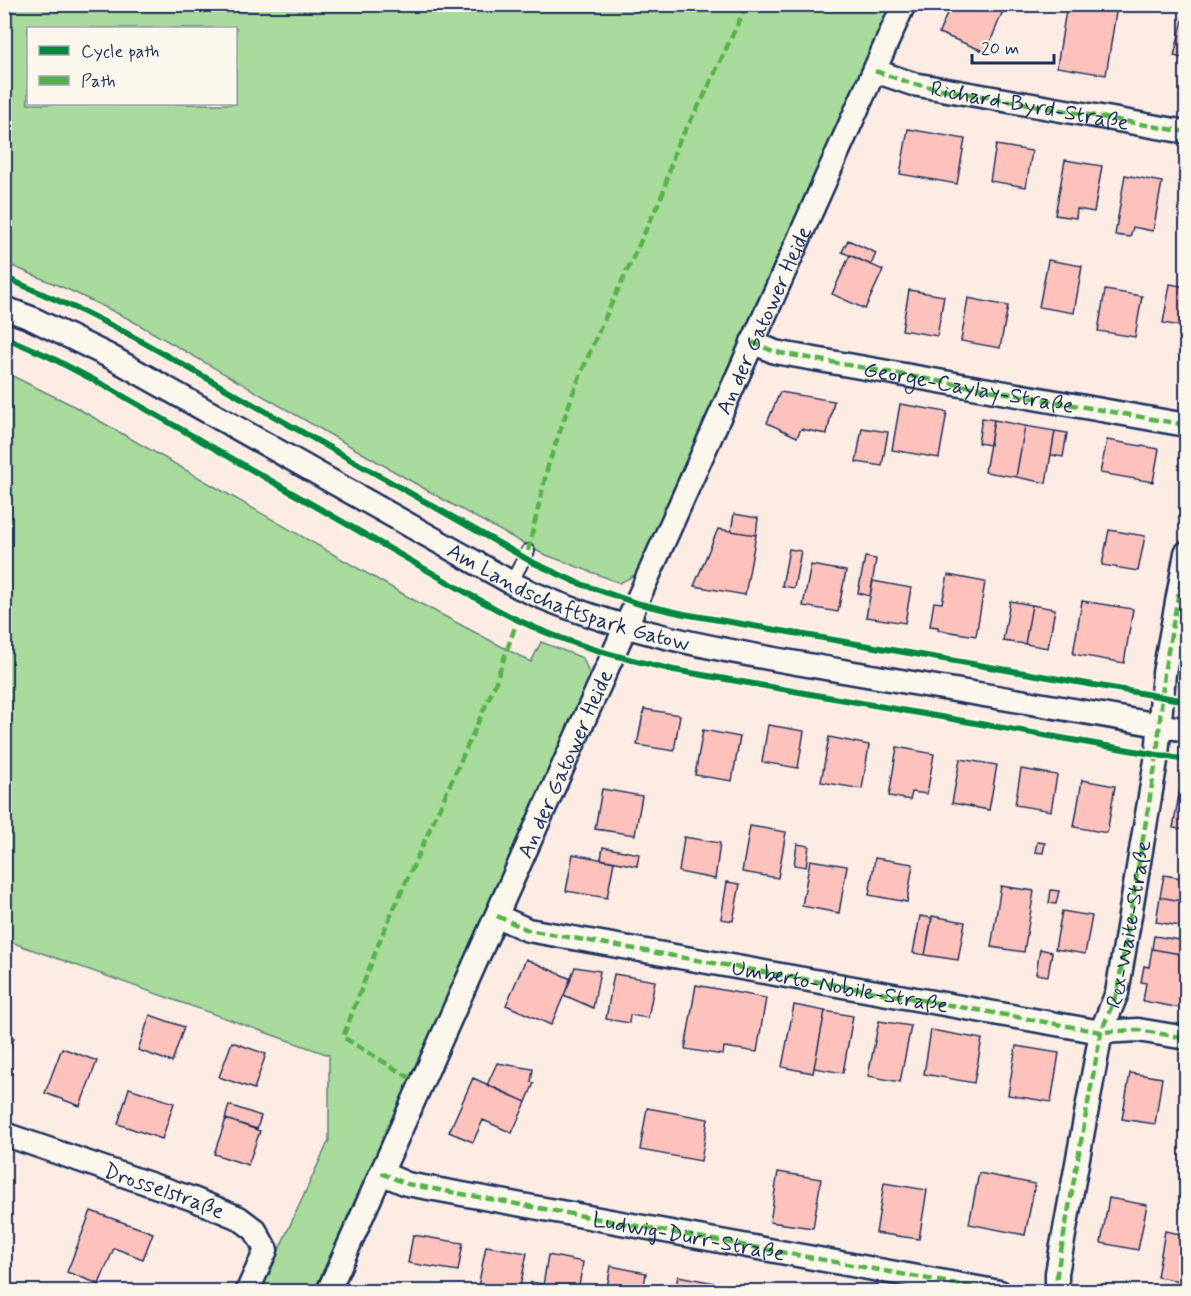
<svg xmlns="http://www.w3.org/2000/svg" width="1191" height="1296" viewBox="0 0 1191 1296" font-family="Mynerve,sans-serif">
	<rect width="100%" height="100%" fill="#fcece3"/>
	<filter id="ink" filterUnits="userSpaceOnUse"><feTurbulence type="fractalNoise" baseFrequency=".0167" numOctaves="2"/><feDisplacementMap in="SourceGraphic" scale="12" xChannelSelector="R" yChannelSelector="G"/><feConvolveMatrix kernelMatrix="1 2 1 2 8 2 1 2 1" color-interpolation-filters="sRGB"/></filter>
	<g filter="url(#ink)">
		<path fill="#a7da9b" stroke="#61847c" stroke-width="1.5" fill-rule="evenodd" d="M 5,5 L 890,5 L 635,575 L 620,583 L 541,553 L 444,500 L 129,319 L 69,290 L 5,263 ZM 28,28 L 236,28 L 236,104 L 28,104 Z
			M 4,372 L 70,404 L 410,598 L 531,662 L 541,642 L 583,658 L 591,678 L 314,1291 L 260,1291 L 329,1140 L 329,1055 L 5,940 Z"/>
		<path fill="#fec2bd" stroke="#1b2f5e" stroke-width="1.5" d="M 951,4 L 1005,6 L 986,52 L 939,33 Z
			M 1067,4 L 1117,6 L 1106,75 L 1057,67 Z
			M 1184,15 L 1186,16 L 1186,59 L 1174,56 Z
			M 908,129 L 965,139 L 957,184 L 900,174 Z
			M 996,145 L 1032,151 L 1026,187 L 990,181 Z
			M 1065,160 L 1102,166 L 1094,212 L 1077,209 L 1076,218 L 1055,215 Z
			M 1125,175 L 1162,182 L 1153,231 L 1133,227 L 1130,237 L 1115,235 Z
			M 1186,188 L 1186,218 L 1181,217 Z
			M 848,240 L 876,253 L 871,265 L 842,252 Z
			M 850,255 L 883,270 L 865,309 L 832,294 Z
			M 1048,260 L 1082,266 L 1074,313 L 1039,307 Z
			M 1170,284 L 1186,287 L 1186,327 L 1163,323 Z
			M 909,290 L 944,296 L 937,336 L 902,330 Z
			M 1105,290 L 1142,296 L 1135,337 L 1098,331 Z
			M 968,298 L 1008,306 L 1000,348 L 961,341 Z
			M 780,392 L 834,401 L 827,434 L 801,429 L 797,437 L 767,423 Z
			M 900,404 L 947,412 L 939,458 L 892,450 Z
			M 982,418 L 994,420 L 990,445 L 978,443 Z
			M 994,420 L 1025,426 L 1016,477 L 985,472 Z
			M 1025,426 L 1055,431 L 1046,483 L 1016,477 Z
			M 862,428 L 888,432 L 882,466 L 856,462 Z
			M 1055,431 L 1067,433 L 1063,457 L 1051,455 Z
			M 1107,440 L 1159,449 L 1153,482 L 1100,473 Z
			M 734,514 L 758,518 L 756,535 L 731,531 Z
			M 718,529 L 756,535 L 745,595 L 694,586 Z
			M 1109,530 L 1145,536 L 1138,571 L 1102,565 Z
			M 789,549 L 801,551 L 794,588 L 782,586 Z
			M 865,557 L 876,559 L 870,596 L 858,593 Z
			M 811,565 L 846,571 L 838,612 L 803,606 Z
			M 948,575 L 985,582 L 976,636 L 938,630 L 938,627 L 930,626 L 934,602 L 942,603 Z
			M 873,581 L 911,588 L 905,623 L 866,617 Z
			M 1010,601 L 1032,605 L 1025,644 L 1003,641 Z
			M 1082,601 L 1133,609 L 1124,663 L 1073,654 Z
			M 1032,605 L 1055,609 L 1048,648 L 1025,644 Z
			M 644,709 L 680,715 L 674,751 L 637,745 Z
			M 768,725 L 804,731 L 798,768 L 762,762 Z
			M 703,730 L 740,737 L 732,781 L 695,775 Z
			M 829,737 L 869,745 L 862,789 L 821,782 Z
			M 897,747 L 934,754 L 927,794 L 912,792 L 910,800 L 889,796 Z
			M 960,759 L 997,765 L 989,810 L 952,803 Z
			M 1021,769 L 1057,775 L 1051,811 L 1015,805 Z
			M 1082,780 L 1115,786 L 1107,833 L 1074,827 Z
			M 602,789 L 642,796 L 635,835 L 595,829 Z
			M 1180,789 L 1186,790 L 1186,830 L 1173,828 Z
			M 750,826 L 786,832 L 778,878 L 742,872 Z
			M 684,837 L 720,843 L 715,879 L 679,872 Z
			M 1037,842 L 1045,843 L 1043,853 L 1035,852 Z
			M 797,844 L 809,846 L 806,867 L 794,865 Z
			M 603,847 L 639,854 L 637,866 L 601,859 Z
			M 573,854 L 614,862 L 607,898 L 566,891 Z
			M 875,858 L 913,864 L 907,902 L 869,895 Z
			M 810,860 L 847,866 L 839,913 L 802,906 Z
			M 1164,875 L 1186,879 L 1186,902 L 1160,897 Z
			M 727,882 L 740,884 L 733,921 L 721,919 Z
			M 1001,886 L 1034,891 L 1024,952 L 991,947 Z
			M 1051,890 L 1059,891 L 1056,904 L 1049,903 Z
			M 1160,897 L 1186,902 L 1186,927 L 1156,922 Z
			M 1062,911 L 1092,916 L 1085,954 L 1055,949 Z
			M 920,916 L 932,918 L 925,955 L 913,953 Z
			M 932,916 L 965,922 L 958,960 L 925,955 Z
			M 1154,936 L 1186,941 L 1186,955 L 1152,949 Z
			M 1040,949 L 1052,952 L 1048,976 L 1036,974 Z
			M 1152,949 L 1186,955 L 1186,1009 L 1143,1001 L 1146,983 L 1141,982 L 1144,966 L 1149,967 Z
			M 526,959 L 571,979 L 551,1025 L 506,1005 Z
			M 575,967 L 600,971 L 593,1008 L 564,995 Z
			M 614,974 L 655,981 L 648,1018 L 630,1015 L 629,1023 L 606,1019 Z
			M 696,985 L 766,998 L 757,1052 L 724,1047 L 723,1055 L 685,1049 Z
			M 794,1005 L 825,1011 L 813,1073 L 782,1067 Z
			M 825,1011 L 853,1016 L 843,1073 L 814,1068 Z
			M 150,1015 L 184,1027 L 172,1062 L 138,1050 Z
			M 879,1021 L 911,1026 L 900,1082 L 868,1076 Z
			M 931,1030 L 982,1039 L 974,1083 L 924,1074 Z
			M 4,1034 L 14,1038 L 4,1067 Z
			M 232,1042 L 266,1054 L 254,1089 L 219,1077 Z
			M 1016,1046 L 1059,1053 L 1051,1102 L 1008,1095 Z
			M 62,1048 L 97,1061 L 80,1106 L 45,1093 Z
			M 497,1063 L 533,1069 L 531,1082 L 534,1083 L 526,1102 L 487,1085 Z
			M 1130,1073 L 1162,1078 L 1155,1124 L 1122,1119 Z
			M 473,1078 L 526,1102 L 512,1133 L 483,1120 L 473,1142 L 449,1132 Z
			M 129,1088 L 174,1103 L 162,1139 L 118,1124 Z
			M 1186,1104 L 1186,1125 L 1183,1124 Z
			M 229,1105 L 261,1116 L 257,1129 L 225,1119 Z
			M 647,1108 L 708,1119 L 701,1161 L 640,1150 Z
			M 226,1119 L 260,1131 L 248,1165 L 214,1154 Z
			M 778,1172 L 821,1179 L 813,1228 L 770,1222 Z
			M 979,1173 L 1035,1184 L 1025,1235 L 969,1224 Z
			M 884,1183 L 927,1190 L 919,1239 L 876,1233 Z
			M 1109,1198 L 1147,1205 L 1138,1250 L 1101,1243 Z
			M 91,1211 L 153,1233 L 143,1259 L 114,1248 L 99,1284 L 67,1272 Z
			M 1165,1231 L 1186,1235 L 1186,1282 L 1157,1277 Z
			M 413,1235 L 463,1243 L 458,1271 L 408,1263 Z
			M 486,1246 L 527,1253 L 519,1292 L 477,1292 Z
			M 548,1255 L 583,1262 L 578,1292 L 542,1292 Z
			M 611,1266 L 646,1273 L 643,1292 L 606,1292 Z
			M 678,1276 L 715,1283 L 714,1292 L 675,1292 Z
			M 531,1282 L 543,1284 L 542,1292 L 529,1292 Z
			M 379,1285 L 419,1292 L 378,1292 Z"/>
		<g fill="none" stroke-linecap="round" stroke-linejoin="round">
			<g stroke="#1b2f5e" stroke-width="16">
				<path id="service" d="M 511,583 L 528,551"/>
			</g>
			<g stroke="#1b2f5e" stroke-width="27">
				<g id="minor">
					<path d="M 875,71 L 913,84 L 1186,132"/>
					<path id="s1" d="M 4,308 L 31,318 L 111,357 L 519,587 C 622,635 732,652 843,671 C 957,691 1072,709 1186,730"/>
					<path id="s2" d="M 752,342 L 775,352 L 1186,425"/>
					<path id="s3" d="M 497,916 L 528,930 L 1101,1032 L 1138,1030 L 1186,1038"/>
					<path id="s4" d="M 4,1134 L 193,1199 L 239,1218 L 255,1230 L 266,1250 L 247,1292"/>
					<path id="s5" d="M 381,1173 L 407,1184 L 1000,1292"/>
					<path id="s6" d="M 328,1292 L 904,4"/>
					<path d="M 1057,1292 L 1057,1273 L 1101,1032 L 1117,993 L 1157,755 L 1164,673 L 1186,553"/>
				</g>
			</g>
			<use href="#service" stroke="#fbf7ec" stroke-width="12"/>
			<use href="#minor" stroke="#fbf7ec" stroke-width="22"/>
			<g stroke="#55b248" stroke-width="4.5" stroke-dasharray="9 4.5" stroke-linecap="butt">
				<path id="s7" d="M 875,71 L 913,84 L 1186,132"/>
				<path d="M 752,342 L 775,352 L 1186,425"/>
				<path d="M 528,551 L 548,466 L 573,393 L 597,335 L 663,193 L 676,147 L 703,98 L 747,4"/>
				<path d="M 497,916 L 528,930 L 1101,1032 L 1138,1030 L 1186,1038"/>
				<path d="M 410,1078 L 343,1037 L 382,935 L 494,687 L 515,627"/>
				<path d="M 381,1173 L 407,1184 L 1000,1292"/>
				<path id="s8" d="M 1057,1292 L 1057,1273 L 1101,1032 L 1117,993 L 1157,755 L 1164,673 L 1186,553"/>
			</g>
			<g stroke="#fbf7ec" stroke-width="10">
				<path id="cycleway" d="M 4,277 L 84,312 L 132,336 L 532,562 L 578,583 L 636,603 L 684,614 L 1186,701
					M 4,337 L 48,356 L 109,388 L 474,597 C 489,605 504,614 520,621 C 568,644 621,658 674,670 L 1186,760"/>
			</g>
			<use href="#cycleway" stroke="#00873e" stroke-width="6"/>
		</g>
	</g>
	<g text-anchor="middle" stroke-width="5" stroke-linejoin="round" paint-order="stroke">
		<g font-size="22" fill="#1b2f5e" stroke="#fbf7ec">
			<text dy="8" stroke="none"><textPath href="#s7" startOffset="159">Richard-Byrd-Straße</textPath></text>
			<text dy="8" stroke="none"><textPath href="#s6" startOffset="1065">An der Gatower Heide</textPath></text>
			<text dy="8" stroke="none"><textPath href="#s2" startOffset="222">George-Caylay-Straße</textPath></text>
			<text dy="8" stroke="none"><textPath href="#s1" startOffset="636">Am Landschaftspark Gatow</textPath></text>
			<text dy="8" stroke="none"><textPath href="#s6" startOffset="579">An der Gatower Heide</textPath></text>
			<text dy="8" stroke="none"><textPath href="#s8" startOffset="376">Rex-Waite-Straße</textPath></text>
			<text dy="8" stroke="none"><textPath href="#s3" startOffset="351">Umberto-Nobile-Straße</textPath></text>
			<text dy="8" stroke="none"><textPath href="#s4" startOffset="170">Drosselstraße</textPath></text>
			<text dy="8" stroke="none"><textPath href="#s5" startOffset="315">Ludwig-Dürr-Straße</textPath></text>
		</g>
	</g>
	<rect width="1191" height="1296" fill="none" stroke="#fbf7ec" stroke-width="24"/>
	<rect x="12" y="12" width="1167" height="1272" fill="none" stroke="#1b2f5e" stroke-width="2" filter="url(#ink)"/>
	<rect x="27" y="27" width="210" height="78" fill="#fbf7ec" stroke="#a1a7b3" stroke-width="1.5"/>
	<rect x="39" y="46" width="30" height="9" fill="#00873e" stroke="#a1a7b3" stroke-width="1.5"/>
	<text x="81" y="57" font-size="18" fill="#1b2f5e">Cycle path</text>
	<rect x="39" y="76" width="30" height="9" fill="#55b248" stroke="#a1a7b3" stroke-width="1.5"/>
	<text x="81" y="87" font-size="18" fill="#1b2f5e">Path</text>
	<path d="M972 54v9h82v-9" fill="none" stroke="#1b2f5e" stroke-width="3"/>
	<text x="981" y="54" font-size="18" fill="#1b2f5e" stroke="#fbf7ec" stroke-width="4.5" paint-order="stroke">20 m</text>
</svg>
